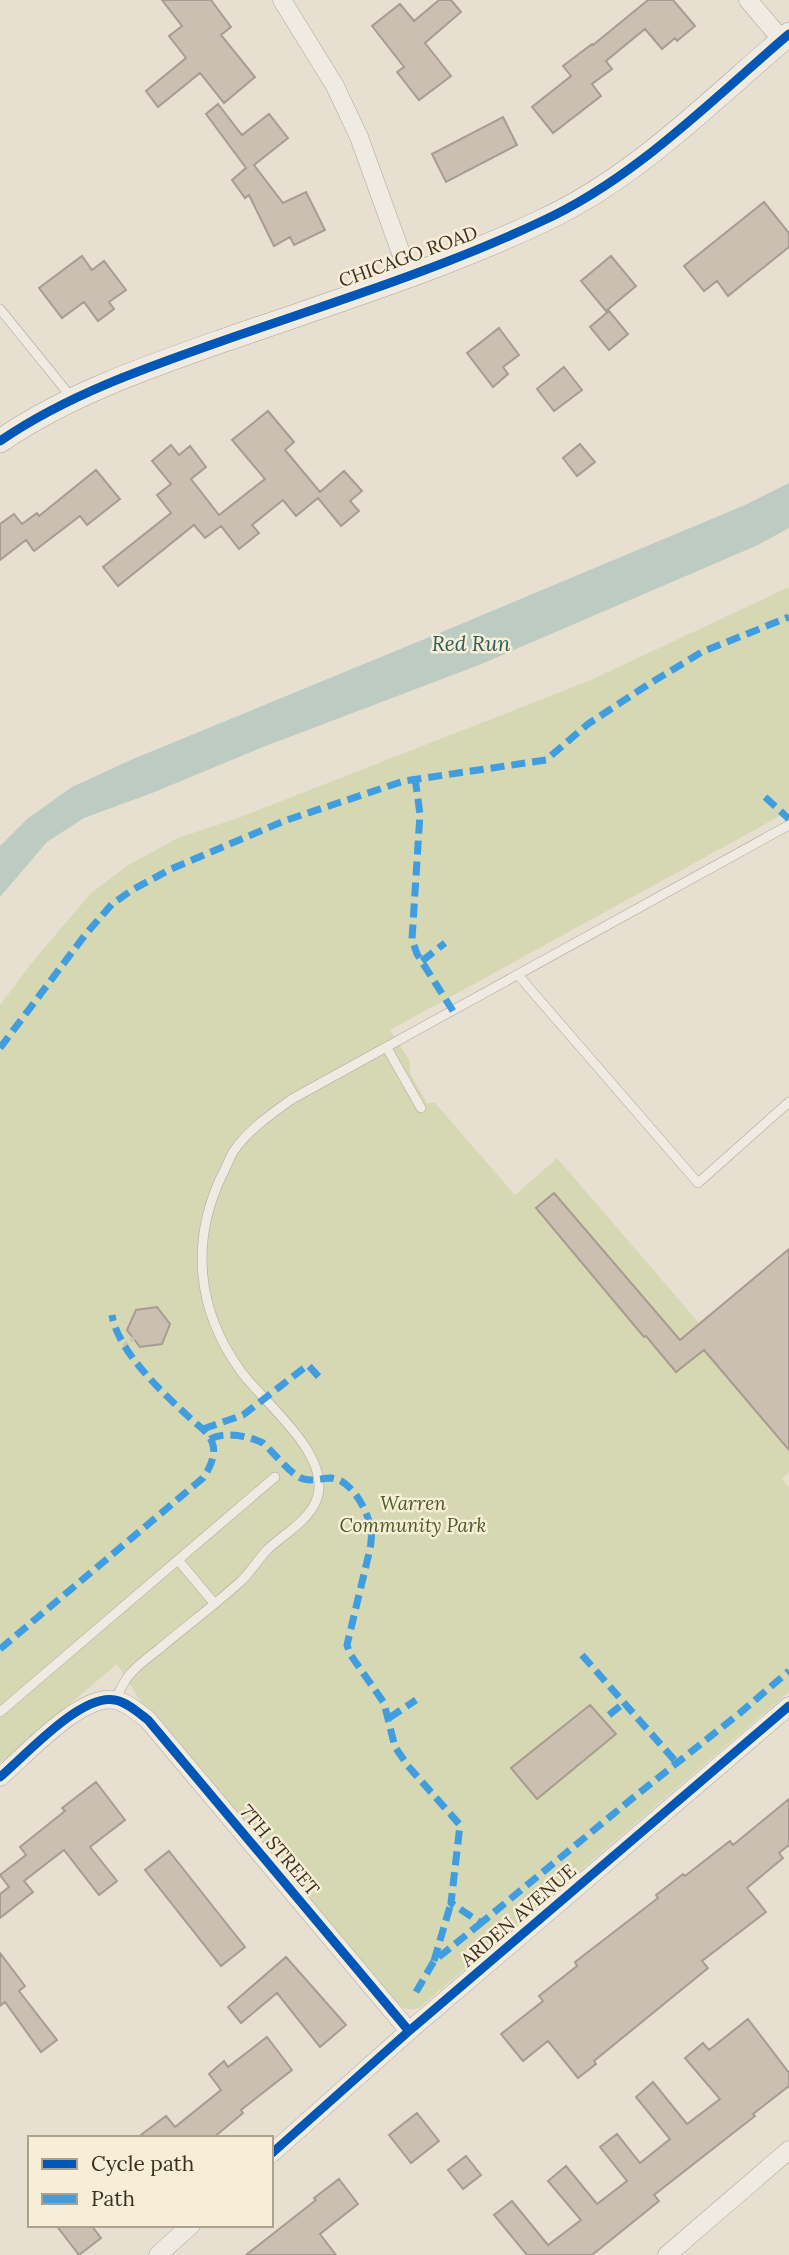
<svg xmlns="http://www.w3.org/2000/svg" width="789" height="2255" viewBox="0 0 789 2255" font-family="Lora,serif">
	<rect width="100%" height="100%" fill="#e7e0d1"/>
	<path fill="#d6d7b3" d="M 789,587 L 789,811 L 390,1030 L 409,1059 L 410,1073 L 427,1103 L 435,1103 L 515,1195 L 557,1158 L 699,1323 L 689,1333 L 789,1450 L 789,1472 L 782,1479 L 789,1488 L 789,1692 L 420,2007 C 409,2012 402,2007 391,2002 L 146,1710 L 117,1664 L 0,1763 L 0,1005 L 34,960 L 91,893 L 127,866 L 178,838 L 238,818 L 591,680 Z"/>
	<path fill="#bcccc2" d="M 789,483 L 789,528 L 758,545 L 479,665 L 263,747 L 152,793 L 84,818 L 47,842 L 0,897 L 0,846 L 27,819 L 72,787 L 133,759 L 461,624 L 745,505 Z"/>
	<path fill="#cbbfb2" stroke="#a89c90" stroke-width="2" d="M 162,0 L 211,0 L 231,27 L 221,35 L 255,77 L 224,103 L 200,73 L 158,107 L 146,91 L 186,58 L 169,36 L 182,26 Z
		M 439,0 L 451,0 L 461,12 L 425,43 L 451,76 L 419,100 L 397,72 L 404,67 L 372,26 L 400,4 L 414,21 Z
		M 648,0 L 673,0 L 695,26 L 677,41 L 675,38 L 662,49 L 645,29 L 606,61 L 612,69 L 592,84 L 601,96 L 553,133 L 532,107 L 571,76 L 563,66 L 592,44 L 593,45 Z
		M 218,104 L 242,135 L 269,114 L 288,138 L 254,165 L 283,203 L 306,192 L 325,230 L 294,245 L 290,237 L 274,246 L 249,195 L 245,198 L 232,180 L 246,168 L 206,114 Z
		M 503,117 L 517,145 L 446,182 L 432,154 Z
		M 764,202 L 789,233 L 789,247 L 728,296 L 717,281 L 704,291 L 684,266 Z
		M 82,256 L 92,270 L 104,261 L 126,290 L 109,302 L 114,309 L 98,321 L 84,302 L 62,318 L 39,288 Z
		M 611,256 L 636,286 L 606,311 L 581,281 Z
		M 609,311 L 628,334 L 609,350 L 590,327 Z
		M 499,328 L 519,355 L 503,367 L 508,374 L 493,387 L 467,353 Z
		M 564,367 L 582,390 L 554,411 L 537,389 Z
		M 268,411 L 294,442 L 285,450 L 320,492 L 344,471 L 362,491 L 350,501 L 359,511 L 341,526 L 318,498 L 296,516 L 283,500 L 252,525 L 259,533 L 239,549 L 221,526 L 205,538 L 194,525 L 118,586 L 103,567 L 171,513 L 157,495 L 171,484 L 152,461 L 171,445 L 179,455 L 190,446 L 206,467 L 191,479 L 219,515 L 265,479 L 232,440 Z
		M 580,444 L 595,462 L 577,476 L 563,458 Z
		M 96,470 L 120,499 L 87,525 L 80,516 L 34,551 L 26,540 L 0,560 L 0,524 L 14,514 L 22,524 L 37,513 L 39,516 Z
		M 554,1193 L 680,1340 L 789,1249 L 789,1450 L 704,1350 L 676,1372 L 646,1336 L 644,1337 L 536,1208 Z
		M 157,1307 L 170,1324 L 162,1344 L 140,1347 L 127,1330 L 136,1310 Z
		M 590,1705 L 616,1734 L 537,1799 L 511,1768 Z
		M 96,1782 L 125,1820 L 90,1847 L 117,1881 L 99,1895 L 64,1850 L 24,1881 L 33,1892 L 0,1918 L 0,1894 L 9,1887 L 0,1875 L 26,1855 L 20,1847 L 65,1811 L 62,1808 Z
		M 789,1799 L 789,1845 L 779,1853 L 783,1858 L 747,1888 L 766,1912 L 702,1961 L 708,1968 L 594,2061 L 596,2064 L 578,2078 L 548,2041 L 523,2061 L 501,2034 L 543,2001 L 539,1996 L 577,1966 L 575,1962 L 658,1898 L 656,1895 L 683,1874 L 685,1876 L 730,1841 L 733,1845 Z
		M 169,1851 L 245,1947 L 221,1966 L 145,1870 Z
		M 0,1953 L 25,1986 L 19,1991 L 57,2040 L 41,2052 L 5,2002 L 0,2006 Z
		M 286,1957 L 346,2025 L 320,2047 L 277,1993 L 241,2023 L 228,2007 Z
		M 748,2019 L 789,2073 L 789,2086 L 753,2114 L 755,2116 L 654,2195 L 659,2201 L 592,2255 L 527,2255 L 494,2215 L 512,2201 L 548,2245 L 581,2220 L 548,2181 L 566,2166 L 597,2204 L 627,2181 L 600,2147 L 617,2134 L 640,2163 L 670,2139 L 636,2097 L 653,2082 L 687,2124 L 720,2099 L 685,2058 L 703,2043 L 709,2050 Z
		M 267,2037 L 292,2070 L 241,2110 L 243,2113 L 213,2138 L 137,2138 L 166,2116 L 175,2127 L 221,2090 L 209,2074 L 224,2061 L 228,2067 Z
		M 417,2113 L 439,2141 L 411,2163 L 389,2135 Z
		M 466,2156 L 481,2175 L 463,2189 L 448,2170 Z
		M 339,2179 L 358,2204 L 320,2234 L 336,2255 L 246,2255 L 316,2200 L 314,2198 Z
		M 56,2225 L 91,2225 L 101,2238 L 79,2255 Z"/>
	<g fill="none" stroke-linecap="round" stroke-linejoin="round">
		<g stroke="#ada599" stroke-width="10">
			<path id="service" d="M 0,309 L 72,398
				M 518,975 L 698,1183 L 789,1102
				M 387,1048 L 421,1108
				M 178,1560 L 214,1603
				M 115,1700 C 120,1691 124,1680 131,1673 C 139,1664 150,1656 159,1649 C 186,1626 215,1605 241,1581 C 251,1572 258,1559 268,1549 C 284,1534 307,1522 316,1501 C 335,1456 263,1403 240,1370 C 197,1310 190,1242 222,1175 C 226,1168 229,1159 233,1152 C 248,1130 271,1114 292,1099 L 789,825
				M 0,1712 L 275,1477"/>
		</g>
		<g stroke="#ada599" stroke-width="19">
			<path id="minor" d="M 282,0 L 335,86 L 359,137 L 409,275
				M 748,0 L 782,40
				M 0,1777 C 25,1756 81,1693 115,1700 C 127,1702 139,1713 148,1720 L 409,2031
				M 271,2154 L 409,2031 L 789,1706
				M 158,2255 L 191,2225
				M 667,2255 L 789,2150"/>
		</g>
		<g stroke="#ada599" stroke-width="24">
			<path id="tertiary" d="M 0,441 C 67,395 145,368 222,341 C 328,304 438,270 540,222 C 635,179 710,101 789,34"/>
		</g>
		<path stroke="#c8c2b9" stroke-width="4.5" stroke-dasharray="5 3.5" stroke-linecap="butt" d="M 124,1346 L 134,1338"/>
		<use href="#service" stroke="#efebe3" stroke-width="9"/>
		<use href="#minor" stroke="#efebe3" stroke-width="18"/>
		<use href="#tertiary" stroke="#efebe3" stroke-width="23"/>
		<path stroke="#3f9de0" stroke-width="7" stroke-dasharray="14 7" stroke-linecap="butt" d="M 415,778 L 420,814 L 412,939 L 417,954 L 453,1011
			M 765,797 L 789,819
			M 422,961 L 445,943
			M 0,1048 L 85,935 L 112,904 L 132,890 L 171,869 L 284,821 L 404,781 L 546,760 L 588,724 L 649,684 L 702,652 L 789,617
			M 203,1429 L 243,1415 L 308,1365 L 319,1377
			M 210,1439 C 225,1431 249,1436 263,1443 C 274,1453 286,1469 299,1477 C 308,1483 321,1478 331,1478 C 352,1479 370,1514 371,1532 C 372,1538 371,1543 370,1549 L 347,1645 L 350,1654 L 384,1703 L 395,1747 L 408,1766 L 460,1825 L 451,1903 L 481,1923 L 634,1797 L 740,1713 L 789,1671
			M 0,1649 L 203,1478 C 210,1468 217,1454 212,1442 C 208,1431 198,1426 190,1418 C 163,1393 118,1352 112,1315
			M 582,1655 L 677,1763
			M 609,1715 L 624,1703
			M 389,1718 L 416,1700
			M 434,1961 L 451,1903
			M 416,1992 L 434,1961 L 481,1923"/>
		<g stroke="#f7eed8" stroke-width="13">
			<path id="cycleway" d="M 0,441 C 67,395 145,368 222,341 C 328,304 438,270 540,222 C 635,179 710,101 789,34
				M 0,1777 C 25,1756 81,1693 115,1700 C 127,1702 139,1713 148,1720 L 409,2031
				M 271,2154 L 409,2031 L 789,1706"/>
		</g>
		<use href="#cycleway" stroke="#0057b8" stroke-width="9"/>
	</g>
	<g text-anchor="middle" stroke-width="5" stroke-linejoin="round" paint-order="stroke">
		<g font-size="19" fill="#3d2e20" stroke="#f7eed8">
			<text transform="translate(408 256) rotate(-20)" y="7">CHICAGO ROAD</text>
			<text transform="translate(280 1850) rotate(50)" y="7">7TH STREET</text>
			<text transform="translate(518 1915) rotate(-41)" y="7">ARDEN AVENUE</text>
		</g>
		<g font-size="19" font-style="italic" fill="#4d5a26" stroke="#f7eed8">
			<text x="413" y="1510">Warren<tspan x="413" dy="22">Community Park</tspan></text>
		</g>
		<g font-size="21" font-style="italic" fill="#2f5d5a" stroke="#f7eed8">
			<text x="471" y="651">Red Run</text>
		</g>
	</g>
	<rect x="28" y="2136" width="245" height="91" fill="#f7eed8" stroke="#ada18e" stroke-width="2"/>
	<rect x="42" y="2159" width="35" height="10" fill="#0057b8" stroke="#ada18e" stroke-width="2"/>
	<text x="91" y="2171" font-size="21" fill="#3d2e20">Cycle path</text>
	<rect x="42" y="2194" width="35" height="10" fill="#3f9de0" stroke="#ada18e" stroke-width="2"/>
	<text x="91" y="2206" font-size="21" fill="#3d2e20">Path</text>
</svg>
